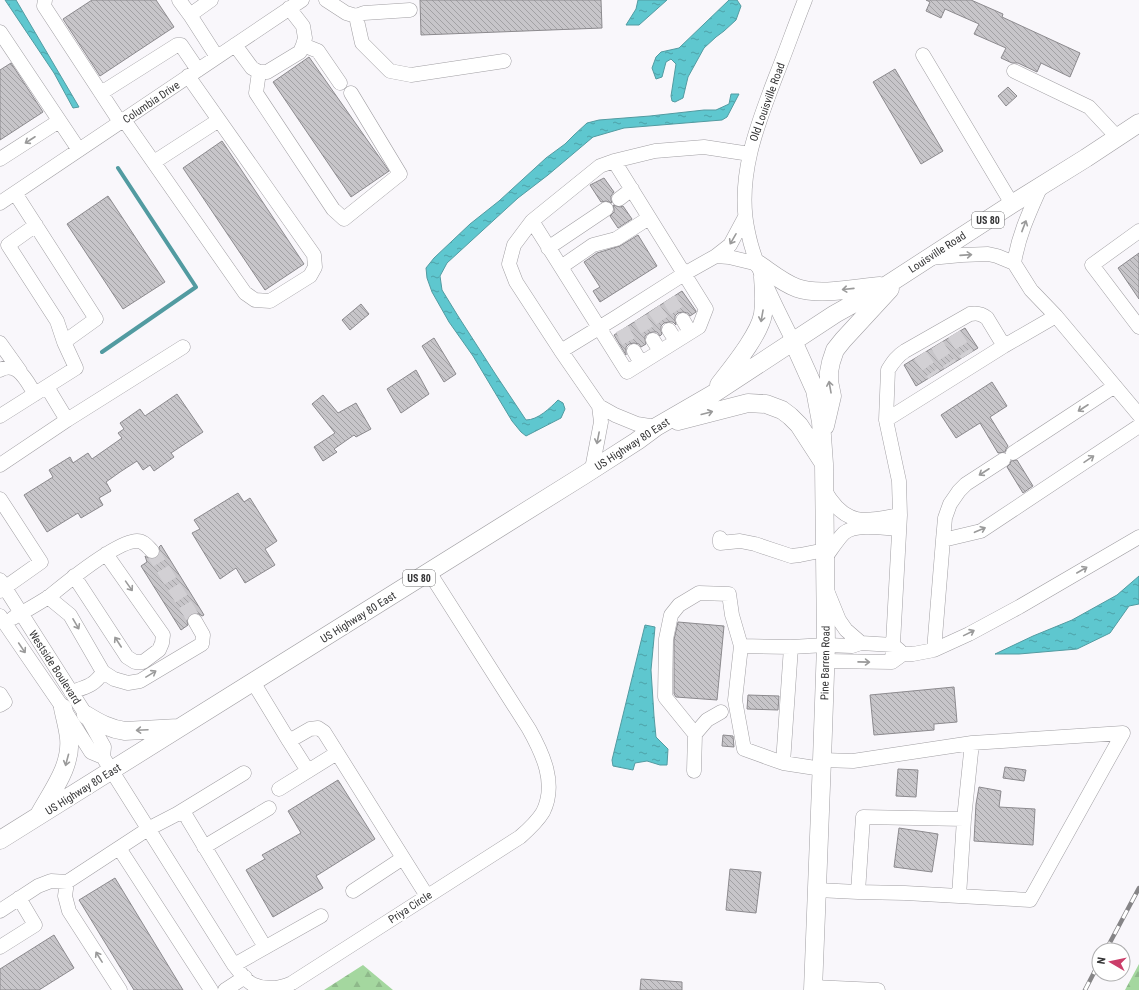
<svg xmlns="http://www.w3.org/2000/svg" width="1139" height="990" viewBox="0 0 1139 990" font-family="'Roboto Condensed',sans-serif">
	<defs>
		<pattern id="forest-firs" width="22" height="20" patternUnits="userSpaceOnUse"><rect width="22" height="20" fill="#a4d79f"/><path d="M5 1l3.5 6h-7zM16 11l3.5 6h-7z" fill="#8eb98a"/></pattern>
		<pattern id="water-ripples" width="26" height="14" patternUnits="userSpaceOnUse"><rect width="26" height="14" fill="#5ec7cf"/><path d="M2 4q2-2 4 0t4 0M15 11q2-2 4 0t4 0" fill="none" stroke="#4ea2a9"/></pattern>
		<pattern id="building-back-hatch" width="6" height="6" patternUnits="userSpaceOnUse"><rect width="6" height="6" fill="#c7c5c9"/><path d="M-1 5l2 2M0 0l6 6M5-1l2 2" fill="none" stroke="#a2a1a4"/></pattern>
	</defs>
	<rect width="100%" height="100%" fill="#f9f7fb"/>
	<path fill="url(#forest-firs)" d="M 1139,964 L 1139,990 L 1125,990 Z
		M 363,965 L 393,990 L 324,990 Z"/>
	<path fill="url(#water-ripples)" stroke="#529ba1" d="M 5,0 L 16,0 L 79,107 L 73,108 L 54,73 Z
		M 638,0 L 667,0 L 639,25 L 626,25 L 636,9 Z
		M 729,0 L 737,0 L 741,6 L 736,20 L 724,31 L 716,37 L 704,48 L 688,77 L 683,98 L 675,102 L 672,101 L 671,96 L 676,64 L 671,59 L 666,62 L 662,77 L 656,79 L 652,68 L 656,57 L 661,52 L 679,48 Z
		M 731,94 L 739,94 L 727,117 L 722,120 L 624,128 L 593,137 L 548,175 L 518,198 L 447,263 L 440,276 L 442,290 L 458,316 L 496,375 L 526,420 C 538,420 550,408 558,400 L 563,403 L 565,409 L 561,418 L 526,436 L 521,432 L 512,421 L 473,356 L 449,322 L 432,292 L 427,278 L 426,268 L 434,258 L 470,224 L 499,201 L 546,158 L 565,144 L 574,135 L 587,123 L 599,120 L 650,116 L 704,110 L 716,110 L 729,104 Z
		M 1139,576 L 1139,604 L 1129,606 L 1110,633 L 1077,649 L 1019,654 L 995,654 L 1033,636 L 1072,620 L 1117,595 Z
		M 645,625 L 655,627 L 651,670 L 654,716 L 656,737 L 668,749 L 667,765 L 660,765 L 647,761 L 635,763 L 633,770 L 613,766 L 612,760 Z"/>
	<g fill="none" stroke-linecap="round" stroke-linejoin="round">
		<path stroke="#529ba1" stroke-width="4" d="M 102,352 L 196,287 L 118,168"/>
	</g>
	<path fill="url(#building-back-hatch)" stroke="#8c8a8e" d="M 92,0 L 156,0 L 174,27 L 100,76 L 63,19 Z
		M 420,0 L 601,0 L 602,28 L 421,35 Z
		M 926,0 L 971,0 L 1003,14 L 1002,17 L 1080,53 L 1070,77 L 1041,63 L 1037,72 L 1018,63 L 1012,63 L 1001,58 L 1006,48 L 974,34 L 979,24 L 945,9 L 941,18 L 926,11 L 930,2 Z
		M 309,57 L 389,171 L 351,197 L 273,82 Z
		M 11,63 L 43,112 L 0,140 L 0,70 Z
		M 895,69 L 943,151 L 921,164 L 873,82 Z
		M 1008,87 L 1017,96 L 1006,106 L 998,96 Z
		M 222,141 L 304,264 L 265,290 L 183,168 Z
		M 604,178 L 614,192 L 611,196 L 611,200 L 612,203 L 606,201 L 601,202 L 590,185 Z
		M 108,196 L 165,282 L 123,309 L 67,224 Z
		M 613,205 L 620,207 L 623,206 L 632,219 L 618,228 L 610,216 L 614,212 L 614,209 Z
		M 638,235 L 657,266 L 600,302 L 593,291 L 600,287 L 584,262 L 597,253 L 620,246 Z
		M 1139,253 L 1139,299 L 1118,268 Z
		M 682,291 L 696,311 L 696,312 L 690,316 L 688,313 L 683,312 L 678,313 L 675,316 L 675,320 L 676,325 L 673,322 L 669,322 L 664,323 L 661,326 L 661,331 L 662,334 L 660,336 L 657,332 L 653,332 L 649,333 L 645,336 L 645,340 L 646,344 L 641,347 L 639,344 L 634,343 L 629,344 L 626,347 L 626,355 L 614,335 Z
		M 361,304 L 369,314 L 350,330 L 342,320 Z
		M 965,328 L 978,348 L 916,386 L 904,365 Z
		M 434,338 L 456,374 L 444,382 L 422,346 Z
		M 416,370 L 429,394 L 401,413 L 387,389 Z
		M 992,382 L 1007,406 L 990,417 L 1008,446 L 1006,449 L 1005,452 L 998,453 L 980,423 L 956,438 L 941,415 Z
		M 177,394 L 203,432 L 171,453 L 174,457 L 154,471 L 150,465 L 143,470 L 137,461 L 120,472 L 106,482 L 111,491 L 99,498 L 103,505 L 81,518 L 78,513 L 47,532 L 24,495 L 53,477 L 49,470 L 70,457 L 73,463 L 88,453 L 92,459 L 122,438 L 118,433 L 124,429 L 120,423 L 140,409 L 145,416 Z
		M 323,395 L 338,413 L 356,403 L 371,429 L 356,437 L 354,435 L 334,449 L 337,452 L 323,461 L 314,447 L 335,433 L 312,404 Z
		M 1017,460 L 1033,486 L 1023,493 L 1007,467 L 1010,464 L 1011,461 Z
		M 238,493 L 244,502 L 250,498 L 277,541 L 265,549 L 275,565 L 245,583 L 236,568 L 220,579 L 192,533 L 200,529 L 194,520 Z
		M 161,545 L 204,615 L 202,616 L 199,614 L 195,613 L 190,614 L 188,616 L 187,621 L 188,625 L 181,630 L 141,566 L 147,562 L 145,556 L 150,559 L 154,559 L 158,557 L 160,553 L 159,547 Z
		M 678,622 L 724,626 L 717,700 L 676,697 L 674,694 L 674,640 Z
		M 954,687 L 957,722 L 934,724 L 934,730 L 874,735 L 870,695 Z
		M 748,695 L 779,696 L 778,710 L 747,709 Z
		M 723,735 L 733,736 L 734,747 L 722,746 Z
		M 1005,767 L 1026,770 L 1024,781 L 1003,778 Z
		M 898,769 L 918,770 L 916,797 L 896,796 Z
		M 338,780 L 375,839 L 316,876 L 323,888 L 273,917 L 246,870 L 265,859 L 262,855 L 301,833 L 288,811 Z
		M 979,787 L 1001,791 L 999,807 L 1035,809 L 1033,845 L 974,841 L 976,804 Z
		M 899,828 L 938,834 L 932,872 L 894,867 Z
		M 730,869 L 761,872 L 756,913 L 726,910 Z
		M 115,878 L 183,990 L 134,990 L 79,900 Z
		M 54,935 L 74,968 L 39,990 L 0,990 L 0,969 Z
		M 641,979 L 682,982 L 682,990 L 640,990 Z"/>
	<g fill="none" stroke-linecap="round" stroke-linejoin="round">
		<path stroke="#d2d0d4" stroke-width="14" stroke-dasharray="14 7" stroke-linecap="butt" d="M 669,299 L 683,320
			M 654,309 L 669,330
			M 640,318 L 653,340
			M 622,329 L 634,351
			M 954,334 L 967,355
			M 937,345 L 950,365
			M 920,355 L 934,375
			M 152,551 L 195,621"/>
		<g stroke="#a19fa3" stroke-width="15">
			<path id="minor" d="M 45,0 L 44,6 L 120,122
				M 179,0 L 190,15
				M 211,0 L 190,15 L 217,57
				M 326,0 L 346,13 L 356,16 L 364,13 L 410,10
				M 356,16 L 362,43 L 390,71 L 411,75 L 504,61
				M 0,32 L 79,150
				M 235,45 L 252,68 L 259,72 L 267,72 L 300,52 L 303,45 L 305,38 L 303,26 L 289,8
				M 303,45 L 318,51 L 340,83
				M 923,55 L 1012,204
				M 1014,71 L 1089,107 L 1117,137
				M 259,72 L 256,93 L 333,209 L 344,219 L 400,174 L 351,93
				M 101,93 L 177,45 L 181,45 L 198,70
				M 124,120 L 245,293 L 255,300 L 270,301 L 310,276 L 315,267 L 314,255 L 188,76
				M 0,159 L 59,121
				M 614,161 L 706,309 L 699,327 L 627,372 L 532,221 L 600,166 L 614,161 L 655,151 L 704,147 L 750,154
				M 154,162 L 219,120
				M 15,193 L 96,319 L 64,342
				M 619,199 L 632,189
				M 0,203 L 302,0
				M 532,221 L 514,245 L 509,264 L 516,282 L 561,351 L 599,406 L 601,422 L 592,469
				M 1139,231 L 1092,265 L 1139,327
				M 548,248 L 606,209
				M 716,256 L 729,257 L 758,264
				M 930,258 L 962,255 L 988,254 L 997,256 L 1014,263 L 1031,290 L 1056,316 L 1139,415
				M 1014,263 C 1019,234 1029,213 1041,186
				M 561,267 L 593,245 L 616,239 L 649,218
				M 683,320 L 690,332
				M 669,330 L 676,341
				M 653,340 L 660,351
				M 793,341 C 777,308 755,268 748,232 C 736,179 757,125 776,76 C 786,51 795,25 805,0
				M 0,343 L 20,371
				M 561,351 L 615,318 L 684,274 L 716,256 L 730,245 L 745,217
				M 634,351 L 641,363
				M 0,370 C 18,360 27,382 35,394
				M 599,406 L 615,415 L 637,424 L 656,427
				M 0,416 L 76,368 L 64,342 L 57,321 L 8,245 L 36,225
				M 67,420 L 183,347
				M 886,420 L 1004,346 L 1056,316
				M 1013,453 L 1115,386
				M 0,465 L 67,420 L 47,387
				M 825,491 C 832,503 842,516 857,519 C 869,522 888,517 900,515
				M 0,499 L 41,562 L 0,591
				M 720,538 L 720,543 L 740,541 L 755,544 L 791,556 L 800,555 L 825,550
				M 943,540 L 981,531 L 1139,426
				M 825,558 C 831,550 837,540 844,533 C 856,523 884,528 899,529
				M 74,576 L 127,657 L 135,662 L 143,662 L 159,650 L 162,643 L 163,635 L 106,554
				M 0,580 L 86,715 L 104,747 L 103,757
				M 828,593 L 839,620 L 846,630 L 861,643
				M 48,597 L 70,615 L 103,672 C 94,686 86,687 71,692
				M 0,616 L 63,708 L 91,752 L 103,757 L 234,965 C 239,971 245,980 252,984 C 265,990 279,989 292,983 L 520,837 C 528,830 537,822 543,812 C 557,784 543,754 529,729 L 429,572
				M 13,618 C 25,611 38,604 50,596 C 67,582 117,541 137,541 C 144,541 147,546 152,551
				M 934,650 L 943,540 L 945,518 L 950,504 L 959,491 L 966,484 L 1003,460
				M 825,661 L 892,662 L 903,654 L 913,654 L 934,650 L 969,634 L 1019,607 L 1139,537
				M 892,662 L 900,515 L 899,481 L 886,420 L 888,370 C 893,362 897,356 905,351 L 970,314 C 976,313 981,313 987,318 L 1004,346
				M 103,672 L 114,679 L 128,683 L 140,681 L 202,644 L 203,635 L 195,621
				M 253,682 L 289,741 L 310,729 L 318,728 L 324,732 L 427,896
				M 0,694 L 5,702 L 0,705
				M 695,734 L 707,720 L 721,712
				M 289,741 L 308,771
				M 822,760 L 853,761 L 972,743 L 1123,733 L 1030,900 L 959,896
				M 783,763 L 744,749 L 735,700 L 741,646 L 791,647
				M 822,769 L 783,763 L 791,647 L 826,645 L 852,646 L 861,643 L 893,645 L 900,651
				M 694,771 L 695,734 L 665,697 L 666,639 L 671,615 L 679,605 L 699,593 L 729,594 L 732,615 L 741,646
				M 279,789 L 337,753
				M 177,814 L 244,773
				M 964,819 L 972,743
				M 204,847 L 269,808
				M 119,848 L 211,990
				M 67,882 L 65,896 L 69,911 L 120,990
				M 817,890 L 858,892 L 863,817 L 964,819 L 959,896 L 905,893 L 858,892
				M 353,891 L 403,858
				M 0,911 L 38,886 L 51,881 L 67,882 L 148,829 L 177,814 L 182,814 L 186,816 L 265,947
				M 0,947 L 35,925 L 19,898
				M 234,965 L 321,916
				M 813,987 L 878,990
				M 225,990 L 245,977"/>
		</g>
		<g stroke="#a19fa3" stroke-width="19">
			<path id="major" d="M 758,264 C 770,272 783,283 797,288 C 819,296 857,288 880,286
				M 793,341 L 815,390 L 821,422 L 824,464 L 826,645 L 822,760 L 813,990
				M 719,385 C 732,368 760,334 763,314 C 765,302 764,289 763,277
				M 678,421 L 748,403 L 766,404 L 782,410 L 790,416 L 799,425 L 823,462
				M 825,426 L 832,396 L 829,381 L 829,372 L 831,362 L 835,350 L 843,340 L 890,289
				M 86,715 C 99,723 110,729 125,731 L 178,728
				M 39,815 C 52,791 72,766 69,738 C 68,728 65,718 63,708
				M 0,840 L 584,475 L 637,441 L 656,427 L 713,394 L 835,314 L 887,285 L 1012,204 L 1086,158 L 1139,123"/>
		</g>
		<use href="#minor" stroke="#fff" stroke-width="14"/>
		<use href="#major" stroke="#fff" stroke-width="18"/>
		<g stroke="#868587" stroke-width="4.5">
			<path id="rail" d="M 1106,950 L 1139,888
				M 1085,990 L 1099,963"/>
		</g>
		<use href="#rail" stroke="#fff" stroke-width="3" stroke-dasharray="9" stroke-linecap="butt"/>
	</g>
	<defs><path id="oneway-shaft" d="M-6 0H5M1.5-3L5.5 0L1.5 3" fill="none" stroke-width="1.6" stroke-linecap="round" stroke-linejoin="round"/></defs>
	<g stroke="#9a9a9a">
		<use href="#oneway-shaft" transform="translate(30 140) rotate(147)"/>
		<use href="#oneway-shaft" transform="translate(1024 226) rotate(-69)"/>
		<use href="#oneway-shaft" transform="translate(733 239) rotate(120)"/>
		<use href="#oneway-shaft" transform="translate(966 255) rotate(-4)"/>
		<use href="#oneway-shaft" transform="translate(848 289) rotate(174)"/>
		<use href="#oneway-shaft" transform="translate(762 316) rotate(100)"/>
		<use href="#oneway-shaft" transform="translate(830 387) rotate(-100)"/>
		<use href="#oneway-shaft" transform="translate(1083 408) rotate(147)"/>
		<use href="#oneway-shaft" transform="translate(707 413) rotate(-15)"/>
		<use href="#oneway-shaft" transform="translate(598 438) rotate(101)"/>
		<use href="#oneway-shaft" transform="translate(1089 459) rotate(-34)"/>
		<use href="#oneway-shaft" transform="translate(984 472) rotate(147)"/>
		<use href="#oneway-shaft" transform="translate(980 530) rotate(-23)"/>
		<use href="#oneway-shaft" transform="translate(1082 570) rotate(-30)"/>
		<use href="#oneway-shaft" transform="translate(129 586) rotate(55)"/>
		<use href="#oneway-shaft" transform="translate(76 624) rotate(60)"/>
		<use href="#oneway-shaft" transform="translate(969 633) rotate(-26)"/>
		<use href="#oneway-shaft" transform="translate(118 642) rotate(-123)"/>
		<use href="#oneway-shaft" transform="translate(22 648) rotate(56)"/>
		<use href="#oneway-shaft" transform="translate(864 662) rotate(1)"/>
		<use href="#oneway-shaft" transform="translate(151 674) rotate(-31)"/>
		<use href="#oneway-shaft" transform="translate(142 730) rotate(177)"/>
		<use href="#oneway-shaft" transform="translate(67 760) rotate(105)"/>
		<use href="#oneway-shaft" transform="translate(99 957) rotate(-122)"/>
	</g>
	<g text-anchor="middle" stroke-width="4" stroke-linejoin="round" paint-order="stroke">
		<g fill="#fff" stroke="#727272" stroke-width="1">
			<rect x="972" y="212" width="32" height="16" rx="3"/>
			<rect x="403" y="570" width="32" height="16" rx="3"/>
		</g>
		<g font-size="10" font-weight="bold" fill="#353536">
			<text x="988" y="224">US 80</text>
			<text x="419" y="582">US 80</text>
		</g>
		<g font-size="11" fill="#353536" stroke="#fff">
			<text transform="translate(151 102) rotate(-34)" y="4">Columbia Drive</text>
			<text transform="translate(767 102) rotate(-70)" y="4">Old Louisville Road</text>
			<text transform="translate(937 252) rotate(-33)" y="4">Louisville Road</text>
			<text transform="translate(632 444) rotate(-33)" y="4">US Highway 80 East</text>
			<text transform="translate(358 617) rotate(-32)" y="4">US Highway 80 East</text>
			<text transform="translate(825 663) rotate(-89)" y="4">Pine Barren Road</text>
			<text transform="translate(55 667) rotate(57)" y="4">Westside Boulevard</text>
			<text transform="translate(83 789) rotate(-32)" y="4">US Highway 80 East</text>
			<text transform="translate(410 907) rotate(-33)" y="4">Priya Circle</text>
		</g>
	</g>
	<g transform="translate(1111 962) rotate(279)"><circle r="19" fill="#ffffff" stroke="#aeaeaf"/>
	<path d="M0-3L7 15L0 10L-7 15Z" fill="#cb3e6a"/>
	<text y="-6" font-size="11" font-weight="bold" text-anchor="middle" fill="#353536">N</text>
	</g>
</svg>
